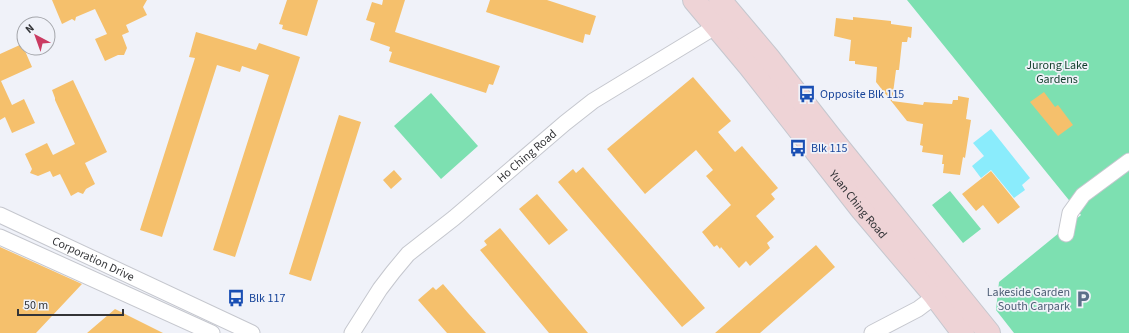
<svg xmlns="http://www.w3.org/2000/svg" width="1129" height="333" viewBox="0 0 1129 333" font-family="'Source Sans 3',sans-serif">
	<rect width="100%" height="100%" fill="#f0f2f9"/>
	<path fill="#7de0b1" d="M 907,0 L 1129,0 L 1129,333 L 1014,333 L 996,310 L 999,282 L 1081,215 Z
		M 431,93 L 478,146 L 441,179 L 394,126 Z
		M 950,191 L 981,229 L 963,243 L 932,205 Z"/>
	<path fill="#8aecfc" d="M 991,129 L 1030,178 L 1022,185 L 1025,190 L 1014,198 L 991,170 L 981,178 L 972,166 L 984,156 L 973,143 Z"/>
	<path fill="#f5c06c" d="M 52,0 L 147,0 L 143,7 L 147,15 L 126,25 L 129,32 L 122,35 L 127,48 L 124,55 L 118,55 L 105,61 L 95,39 L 107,34 L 95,9 L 76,17 L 75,21 L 72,19 L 62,24 Z
		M 287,0 L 318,0 L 307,36 L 282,29 L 283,25 L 279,24 Z
		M 383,0 L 405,0 L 395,32 L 500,66 L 493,85 L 489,84 L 486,93 L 389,62 L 392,52 L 389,51 L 390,47 L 370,40 L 375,23 L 366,20 L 372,2 L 382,5 Z
		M 490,0 L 547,0 L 596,16 L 590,35 L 585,34 L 583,43 L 486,12 Z
		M 853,17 L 891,21 L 891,24 L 912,27 L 911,38 L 908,37 L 907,42 L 902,42 L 899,70 L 896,70 L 892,101 L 923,105 L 924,102 L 952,104 L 953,100 L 958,100 L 958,96 L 969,98 L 966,119 L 971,120 L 965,158 L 963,157 L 960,175 L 943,173 L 944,164 L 942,164 L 943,155 L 922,152 L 923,146 L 920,145 L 923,124 L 907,121 L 876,82 L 877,67 L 855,64 L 855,61 L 849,61 L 851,40 L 834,36 L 836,18 L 853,20 Z
		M 196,32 L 256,50 L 259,43 L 300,57 L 235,257 L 213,250 L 269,75 L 242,66 L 240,72 L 217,65 L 162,237 L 140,230 L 195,58 L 189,57 Z
		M 22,44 L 32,67 L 1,81 L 12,105 L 24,99 L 35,123 L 12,133 L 5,117 L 0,120 L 0,54 Z
		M 693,77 L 731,121 L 718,132 L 735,152 L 742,146 L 778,188 L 771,194 L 775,199 L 756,216 L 774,237 L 767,243 L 770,248 L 750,266 L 746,261 L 739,268 L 721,247 L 720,249 L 717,245 L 714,247 L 702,232 L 731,205 L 706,176 L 713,170 L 696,150 L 645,194 L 607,149 Z
		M 73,80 L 107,152 L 85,163 L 95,184 L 86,189 L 83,194 L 78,192 L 71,196 L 60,174 L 53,177 L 50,171 L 38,176 L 30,173 L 32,169 L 25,154 L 47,143 L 53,155 L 75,144 L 55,100 L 55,98 L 52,90 Z
		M 1044,92 L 1055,107 L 1058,105 L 1073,125 L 1058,136 L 1030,102 Z
		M 339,115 L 361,122 L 311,281 L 289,274 Z
		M 583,167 L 705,308 L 682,327 L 558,182 L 573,169 L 576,173 Z
		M 394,170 L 402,179 L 391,189 L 383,180 Z
		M 991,171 L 1020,207 L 998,224 L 983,205 L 976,211 L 962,194 Z
		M 537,194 L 568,230 L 549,245 L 519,209 Z
		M 500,228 L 519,251 L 588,333 L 549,333 L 500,274 L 480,250 L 487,245 L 484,241 Z
		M 816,245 L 835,267 L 760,333 L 715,333 Z
		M 0,247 L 82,284 L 36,333 L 0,333 Z
		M 443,284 L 468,313 L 486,333 L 447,333 L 418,300 L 433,287 L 436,290 Z
		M 115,309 L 163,333 L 87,333 Z"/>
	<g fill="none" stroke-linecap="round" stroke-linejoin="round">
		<g stroke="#c5c7ce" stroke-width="17">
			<g id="street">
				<path id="s1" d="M 0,215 L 252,333"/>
				<path d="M 1066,234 L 1070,213 L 1083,195 L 1129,161"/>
				<path d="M 0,237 L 212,333"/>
				<path id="s2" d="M 352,333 L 380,289 L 393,272 L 408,254 L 454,218 L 565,123 L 593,101 L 723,22"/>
				<path d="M 872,333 L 918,309 L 942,291"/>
			</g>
		</g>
		<g stroke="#c5c7ce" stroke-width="24">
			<g id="secondary">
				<path id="s3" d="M 694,0 L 750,67 L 862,210 L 935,296 L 963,333"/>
				<path d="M 720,0 L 768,57 L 832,139 L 989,333"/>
			</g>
		</g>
		<use href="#street" stroke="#fff" stroke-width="15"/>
		<use href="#secondary" stroke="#eed3d6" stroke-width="22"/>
	</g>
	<defs>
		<g id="bus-bare" transform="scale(1.38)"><path d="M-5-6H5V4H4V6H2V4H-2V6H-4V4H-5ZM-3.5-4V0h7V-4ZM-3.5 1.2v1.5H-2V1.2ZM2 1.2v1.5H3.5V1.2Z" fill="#1a4fb4" stroke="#f0f2f9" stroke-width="2.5" paint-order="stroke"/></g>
		<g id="parking-bare" transform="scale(1.38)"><path d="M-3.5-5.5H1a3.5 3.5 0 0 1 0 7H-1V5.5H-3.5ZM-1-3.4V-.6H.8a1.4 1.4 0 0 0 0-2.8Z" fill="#5c6f8a" stroke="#f0f2f9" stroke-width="2.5" paint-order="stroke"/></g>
	</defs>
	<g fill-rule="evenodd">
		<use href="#bus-bare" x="807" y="94"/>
		<use href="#bus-bare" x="798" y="148"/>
		<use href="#bus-bare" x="236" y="298"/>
		<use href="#parking-bare" x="1083" y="299"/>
	</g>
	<g text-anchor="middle" stroke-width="3.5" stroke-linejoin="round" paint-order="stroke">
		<g font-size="12" fill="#103d2a" stroke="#f0f2f9">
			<text x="1057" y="69">Jurong Lake<tspan x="1057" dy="14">Gardens</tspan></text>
		</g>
		<g font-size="12" fill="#164399" stroke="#f0f2f9" text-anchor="start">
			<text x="820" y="98">Opposite Blk 115</text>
			<text x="811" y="152">Blk 115</text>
			<text x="249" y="302">Blk 117</text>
		</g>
		<g font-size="12" fill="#333437" stroke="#f0f2f9">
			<text dy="4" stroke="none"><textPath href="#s2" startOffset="251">Ho Ching Road</textPath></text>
			<text dy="4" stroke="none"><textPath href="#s3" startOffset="262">Yuan Ching Road</textPath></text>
			<text dy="4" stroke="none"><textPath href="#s1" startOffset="103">Corporation Drive</textPath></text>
		</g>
		<g font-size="12" fill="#4e5e75" stroke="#f0f2f9" text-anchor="end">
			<text x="1070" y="296">Lakeside Garden<tspan x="1070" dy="14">South Carpark</tspan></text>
		</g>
	</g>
	<g transform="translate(36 36) rotate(319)"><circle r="19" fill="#f0f2f9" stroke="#a4a6ab"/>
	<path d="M0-3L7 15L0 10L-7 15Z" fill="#ca3b62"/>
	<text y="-6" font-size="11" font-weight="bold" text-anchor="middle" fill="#333437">N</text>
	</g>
	<path d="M18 309v6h105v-6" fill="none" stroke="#333437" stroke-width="2"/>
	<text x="24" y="309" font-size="12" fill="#333437" stroke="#f0f2f9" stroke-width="3" paint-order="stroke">50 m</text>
</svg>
